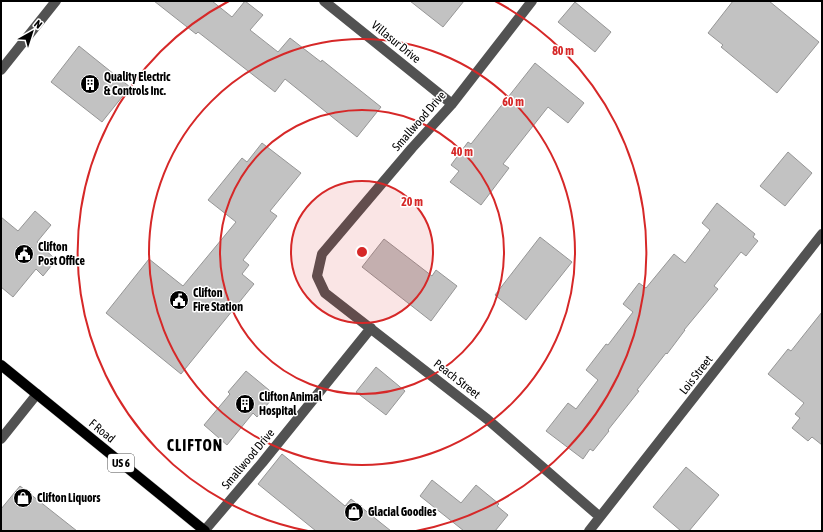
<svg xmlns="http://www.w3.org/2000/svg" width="823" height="532" viewBox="0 0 823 532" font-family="'Asap Condensed',sans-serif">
	<rect width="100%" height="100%" fill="#fff"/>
	<path fill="#c2c2c2" stroke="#969696" d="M 154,1 L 212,1 L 232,17 L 245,1 L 263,15 L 250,30 L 278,52 L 290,38 L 321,62 L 322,60 L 381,107 L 357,137 L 285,79 L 275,92 L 198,32 L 196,34 Z
		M 410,1 L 464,1 L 443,27 Z
		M 733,1 L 769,1 L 819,42 L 777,93 L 721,47 L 723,45 L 708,33 Z
		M 575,2 L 611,32 L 595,52 L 558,22 Z
		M 79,46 L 130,87 L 102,122 L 51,82 Z
		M 535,63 L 584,103 L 568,123 L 548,107 L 503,164 L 509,168 L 481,205 L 450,182 L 459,171 L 451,165 L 468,142 L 471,144 Z
		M 262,143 L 301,173 L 270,211 L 277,216 L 243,260 L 249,265 L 242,274 L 254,284 L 181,374 L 106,313 L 149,259 L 183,286 L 236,222 L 208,200 L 242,158 L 247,162 Z
		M 788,152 L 812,173 L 785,206 L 760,186 Z
		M 717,203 L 755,234 L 753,237 L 758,241 L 746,256 L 741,252 L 714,286 L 718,289 L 684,330 L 685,330 L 667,354 L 666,353 L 637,390 L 639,391 L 608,430 L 609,431 L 593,451 L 590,449 L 583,459 L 546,431 L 568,403 L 576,409 L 598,380 L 586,370 L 606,344 L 608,345 L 633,312 L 623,304 L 639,283 L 646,288 L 674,254 L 685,263 L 710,230 L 702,223 Z
		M 35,211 L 51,225 L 37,242 L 56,260 L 43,276 L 36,269 L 13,297 L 1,287 L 1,217 L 18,231 Z
		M 540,237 L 572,262 L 526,320 L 495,295 Z
		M 384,239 L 432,276 L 436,270 L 457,286 L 431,321 L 362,267 Z
		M 822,312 L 822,445 L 812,437 L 808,441 L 792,428 L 800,418 L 795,414 L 804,403 L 768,374 L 788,349 L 791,351 Z
		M 376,367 L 405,391 L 386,415 L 356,392 Z
		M 246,371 L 275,395 L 257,417 L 253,413 L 227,445 L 204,425 L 230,394 L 228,392 Z
		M 282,454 L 345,506 L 351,499 L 391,531 L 316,531 L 258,484 Z
		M 686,467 L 719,495 L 689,531 L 681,531 L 653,507 Z
		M 432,480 L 461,503 L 476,485 L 499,504 L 497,506 L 508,515 L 495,531 L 464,531 L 420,496 Z
		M 20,486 L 77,531 L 1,531 L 1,509 Z"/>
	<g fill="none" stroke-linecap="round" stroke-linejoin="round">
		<g stroke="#dbdbdb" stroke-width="11">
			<path id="major" d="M 1,365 L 205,531"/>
		</g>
		<path stroke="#525252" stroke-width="10" d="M 324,1 L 452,104
			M 532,1 L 452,104 L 412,148 L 322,254 L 317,276 L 325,293 L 487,419 L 600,517
			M 1,70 L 56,1
			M 1,439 L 37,394
			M 205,530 L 262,463 L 371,328
			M 589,531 L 822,234"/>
		<use href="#major" stroke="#000" stroke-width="10"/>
	</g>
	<circle cx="362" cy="252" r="71" fill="#d62828" fill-opacity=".12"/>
	<g fill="none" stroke="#d62828" stroke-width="2">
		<circle cx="362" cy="252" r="71"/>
		<circle cx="362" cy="252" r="142"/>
		<circle cx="362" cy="252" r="213"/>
		<path d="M308 531A284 284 0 0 1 229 1M495 1A284 284 0 0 1 416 531"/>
	</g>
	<defs>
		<g id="building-disc" transform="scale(1)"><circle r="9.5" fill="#000" stroke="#fff"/><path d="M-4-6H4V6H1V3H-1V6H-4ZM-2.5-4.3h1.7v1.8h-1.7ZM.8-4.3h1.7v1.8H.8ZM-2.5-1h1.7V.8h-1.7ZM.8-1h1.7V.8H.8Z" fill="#fff"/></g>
		<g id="civic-disc" transform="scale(1)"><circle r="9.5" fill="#000" stroke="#fff"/><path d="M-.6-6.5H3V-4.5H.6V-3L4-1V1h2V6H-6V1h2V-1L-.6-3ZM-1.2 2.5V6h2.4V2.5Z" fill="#fff"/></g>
		<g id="shop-disc" transform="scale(1)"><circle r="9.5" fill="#000" stroke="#fff"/><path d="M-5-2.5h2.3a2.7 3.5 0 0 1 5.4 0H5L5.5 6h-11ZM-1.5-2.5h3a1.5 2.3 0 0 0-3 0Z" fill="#fff"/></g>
	</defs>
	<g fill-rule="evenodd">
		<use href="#building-disc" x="90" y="84"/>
		<use href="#civic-disc" x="24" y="254"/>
		<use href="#civic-disc" x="179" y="300"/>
		<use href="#building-disc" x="245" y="404"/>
		<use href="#shop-disc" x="23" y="498"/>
		<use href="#shop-disc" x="354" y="512"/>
	</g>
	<g text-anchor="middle" stroke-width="3" stroke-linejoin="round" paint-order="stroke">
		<rect fill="#fff" stroke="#4c4c4c" stroke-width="1" x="108" y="454" width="26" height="18" rx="3"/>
		<g font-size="11" font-weight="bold" fill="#000">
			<text x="121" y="467">US 6</text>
		</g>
		<g font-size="12" fill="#000" stroke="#fff">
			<text transform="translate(396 42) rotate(39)" y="4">Villasur Drive</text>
			<text transform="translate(419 121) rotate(-49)" y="4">Smallwood Drive</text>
			<text transform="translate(696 375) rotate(-52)" y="4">Lois Street</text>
			<text transform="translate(457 379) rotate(38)" y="4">Peach Street</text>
			<text transform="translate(102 431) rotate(39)" y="4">F Road</text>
			<text transform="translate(248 459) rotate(-50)" y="4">Smallwood Drive</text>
		</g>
		<g font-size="12" font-weight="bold" fill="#000" stroke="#fff" text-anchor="start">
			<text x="104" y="81">Quality Electric<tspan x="104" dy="14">&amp; Controls Inc.</tspan></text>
			<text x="38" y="251">Clifton<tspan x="38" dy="14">Post Office</tspan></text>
			<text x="193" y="297">Clifton<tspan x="193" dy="14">Fire Station</tspan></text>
			<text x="259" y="401">Clifton Animal<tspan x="259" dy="14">Hospital</tspan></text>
			<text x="37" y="502">Clifton Liquors</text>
			<text x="368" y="516">Glacial Goodies</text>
		</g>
		<g font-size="16" font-weight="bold" letter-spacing="1" fill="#000" stroke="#fff">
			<text x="195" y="451">CLIFTON</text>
		</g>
	</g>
	<circle cx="362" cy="252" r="6" fill="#d62828" stroke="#fff" stroke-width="2"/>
	<g font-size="12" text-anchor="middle" font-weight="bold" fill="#d62828" stroke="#fff" stroke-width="3" stroke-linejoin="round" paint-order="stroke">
		<text x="563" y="55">80 m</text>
		<text x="513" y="106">60 m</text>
		<text x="462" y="156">40 m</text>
		<text x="412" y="206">20 m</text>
	</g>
	<rect width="823" height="532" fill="none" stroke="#000000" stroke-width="4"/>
	<g transform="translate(32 32) rotate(39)" stroke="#ffffff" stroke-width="3" paint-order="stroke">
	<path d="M0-3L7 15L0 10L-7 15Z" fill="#000000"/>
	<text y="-6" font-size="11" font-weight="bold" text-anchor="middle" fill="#000000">N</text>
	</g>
</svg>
